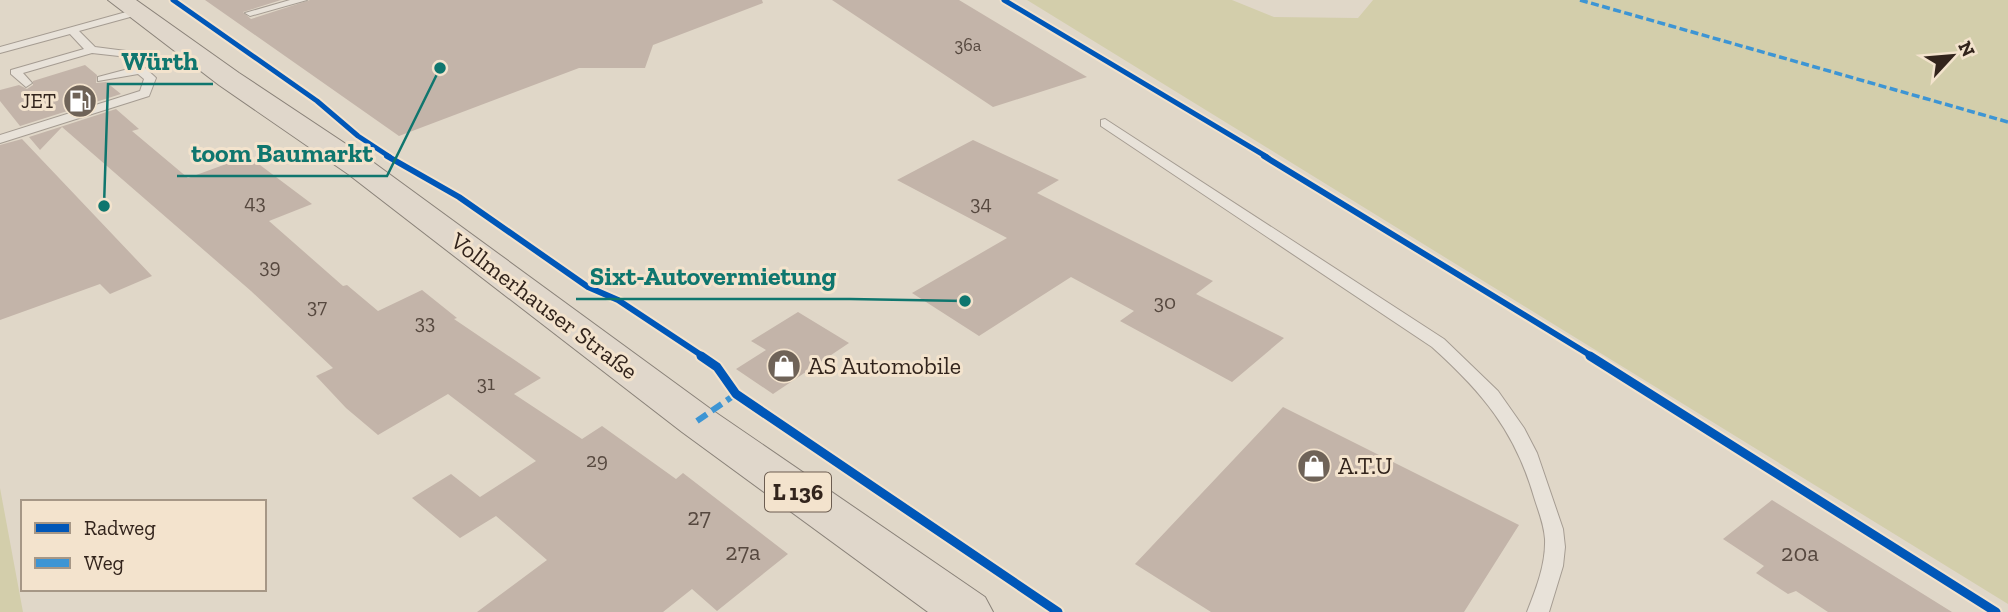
<svg xmlns="http://www.w3.org/2000/svg" width="2008" height="612" viewBox="0 0 2008 612" font-family="'Zilla Slab',serif">
	<rect width="100%" height="100%" fill="#e0d7c8"/>
	<path fill="#d3ceab" d="M 1027,0 L 1232,0 L 1274,17 L 1358,18 L 1373,0 L 2008,0 L 2008,604 Z
		M 0,488 L 23,612 L 0,612 Z"/>
	<path fill="#c3b4a9" d="M 205,0 L 281,0 L 243,12 L 251,19 L 310,0 L 762,0 L 763,3 L 653,45 L 645,68 L 579,68 L 399,136 Z
		M 832,0 L 959,0 L 1087,77 L 993,107 Z
		M 85,65 L 97,75 L 96,83 L 106,82 L 121,94 L 20,126 L 0,101 L 0,90 L 19,85 L 27,89 L 33,85 L 33,81 Z
		M 116,109 L 139,129 L 132,131 L 188,178 L 248,156 L 312,204 L 269,221 L 343,286 L 347,285 L 378,311 L 422,290 L 457,318 L 454,319 L 541,378 L 514,394 L 582,439 L 602,426 L 676,479 L 683,473 L 788,554 L 717,611 L 692,589 L 663,612 L 477,612 L 547,560 L 496,516 L 460,538 L 412,498 L 451,474 L 480,497 L 536,461 L 448,394 L 378,435 L 346,408 L 316,376 L 333,368 L 251,291 L 62,127 L 40,150 L 29,137 Z
		M 22,139 L 152,276 L 110,294 L 100,284 L 0,320 L 0,145 Z
		M 973,140 L 1059,180 L 1037,193 L 1213,281 L 1196,294 L 1284,338 L 1232,382 L 1120,321 L 1134,311 L 1071,277 L 979,336 L 912,293 L 1007,238 L 897,180 Z
		M 798,312 L 849,343 L 773,394 L 736,369 L 766,350 L 751,341 Z
		M 1283,407 L 1519,525 L 1464,612 L 1211,612 L 1135,564 Z
		M 1772,500 L 1952,612 L 1828,612 L 1796,591 L 1788,594 L 1756,573 L 1764,566 L 1723,539 Z"/>
	<g fill="none" stroke-linecap="round" stroke-linejoin="round">
		<g stroke="#a59c92" stroke-width="2">
			<path id="service" d="M 290,0 L 307,0 L 250,16 L 245,13 Z
				M 137,9 L 142,12 L 141,14 L 79,31 L 95,47 L 126,51 L 154,76 L 156,78 L 149,96 L 0,143 L 0,135 L 140,91 L 144,79 L 138,74 L 98,81 L 98,77 L 132,68 L 119,56 L 92,53 L 23,73 L 32,83 L 26,87 L 11,74 L 11,70 L 84,49 L 70,34 L 0,53 L 0,47 Z
				M 1105,119 L 1444,339 L 1498,391 L 1524,428 L 1537,453 L 1563,529 L 1565,547 L 1563,566 L 1549,612 L 1527,612 C 1536,589 1546,564 1545,539 C 1544,524 1538,510 1534,497 C 1515,431 1482,392 1432,347 L 1101,126 L 1101,120 Z"/>
		</g>
		<g stroke="#8a8279" stroke-width="2">
			<path id="primary" d="M 108,0 L 136,0 L 239,73 L 370,160 L 712,410 L 985,597 L 993,612 L 928,612 L 682,432 L 348,174 L 219,85 Z"/>
		</g>
		<use href="#service" fill="#e8e2d9" fill-rule="evenodd"/>
		<use href="#primary" fill="#e0d7cb" fill-rule="evenodd"/>
		<path stroke="#3d95d4" stroke-width="3.5" stroke-dasharray="8 3.5" stroke-linecap="butt" d="M 1580,0 L 2008,122"/>
		<path stroke="#3d95d4" stroke-width="6" stroke-dasharray="12 6" stroke-linecap="butt" d="M 697,421 L 736,394"/>
		<g stroke="#f3e3cd" stroke-width="9">
			<path id="cycleway-far2" d="M 173,0 L 317,101 L 358,136 L 390,157
				M 1004,0 L 1267,157"/>
		</g>
		<g stroke="#f3e3cd" stroke-width="10">
			<path id="cycleway-far1" d="M 387,156 L 459,197 L 588,287 L 618,300 L 704,357
				M 1264,156 L 1593,357"/>
		</g>
		<g stroke="#f3e3cd" stroke-width="13">
			<path id="cycleway" d="M 701,356 L 717,367 L 736,394 L 1058,612
				M 1590,356 L 1996,612"/>
		</g>
		<use href="#cycleway-far2" stroke="#0057b8" stroke-width="5"/>
		<use href="#cycleway-far1" stroke="#0057b8" stroke-width="6"/>
		<use href="#cycleway" stroke="#0057b8" stroke-width="9"/>
	</g>
	<defs>
		<g id="fuel-disc" transform="scale(1.75)"><circle r="9.5" fill="#6f6358" stroke="#f3e3cd"/><path d="M-5.5-6h7V0h2V4h1.3V-2.5L3-4.5l.8-.8L6-3V5H2.5V1h-1V6h-7ZM-4.2-4.7v3.2H.2V-4.7Z" fill="#fff"/></g>
		<g id="shop-disc" transform="scale(1.75)"><circle r="9.5" fill="#6f6358" stroke="#f3e3cd"/><path d="M-5-2.5h2.3a2.7 3.5 0 0 1 5.4 0H5L5.5 6h-11ZM-1.5-2.5h3a1.5 2.3 0 0 0-3 0Z" fill="#fff"/></g>
	</defs>
	<g fill-rule="evenodd">
		<use href="#fuel-disc" x="80" y="101"/>
		<use href="#shop-disc" x="784" y="366"/>
		<use href="#shop-disc" x="1314" y="466"/>
	</g>
	<g text-anchor="middle" stroke-width="6" stroke-linejoin="round" paint-order="stroke">
		<g font-size="18" fill="#56483f">
			<text x="968" y="51">36a</text>
		</g>
		<g font-size="21" fill="#32241c" stroke="#f3e3cd" text-anchor="end">
			<text x="56" y="108">JET</text>
		</g>
		<g font-size="21" fill="#56483f">
			<text x="255" y="209">43</text>
			<text x="981" y="210">34</text>
			<text x="270" y="273">39</text>
			<text x="1165" y="309">30</text>
			<text x="317" y="313">37</text>
			<text x="425" y="329">33</text>
			<text x="486" y="390">31</text>
			<text x="597" y="467">29</text>
		</g>
		<rect fill="#f3e3cd" stroke="#6c5d51" stroke-width="2" x="765" y="472.5" width="66" height="39" rx="5"/>
		<g font-size="23" font-weight="bold" fill="#32241c">
			<text x="798" y="500">L 136</text>
		</g>
		<g font-size="24" fill="#32241c" stroke="#f3e3cd">
			<text transform="translate(544 306) rotate(37)" y="8">Vollmerhauser Straße</text>
		</g>
		<g font-size="24" fill="#32241c" stroke="#f3e3cd" text-anchor="start">
			<text x="808" y="374">AS Automobile</text>
			<text x="1338" y="474">A.T.U</text>
		</g>
		<g font-size="24" fill="#56483f">
			<text x="699" y="525">27</text>
			<text x="743" y="560">27a</text>
			<text x="1800" y="561">20a</text>
		</g>
	</g>
	<path fill="none" stroke="#0f766e" stroke-width="2.5" d="M104 206L108 84H213M440 68L387 176H177M965 301L850 299H576"/>
	<g fill="#0f766e" stroke="#f3e3cd" stroke-width="2.5">
		<circle cx="104" cy="206" r="7"/>
		<circle cx="440" cy="68" r="7"/>
		<circle cx="965" cy="301" r="7"/>
	</g>
	<g font-size="26" text-anchor="middle" font-weight="bold" fill="#0f766e" stroke="#f3e3cd" stroke-width="6" stroke-linejoin="round" paint-order="stroke">
		<text x="160" y="70">Würth</text>
		<text x="282" y="162">toom Baumarkt</text>
		<text x="713" y="285">Sixt-Autovermietung</text>
	</g>
	<rect x="21" y="500" width="245" height="91" fill="#f3e3cd" stroke="#a69786" stroke-width="2"/>
	<rect x="35" y="523" width="35" height="10" fill="#0057b8" stroke="#a69786" stroke-width="2"/>
	<text x="84" y="535" font-size="21" fill="#32241c">Radweg</text>
	<rect x="35" y="558" width="35" height="10" fill="#3d95d4" stroke="#a69786" stroke-width="2"/>
	<text x="84" y="570" font-size="21" fill="#32241c">Weg</text>
	<g transform="translate(1952 56) rotate(64)" stroke="#f3e3cd" stroke-width="5" paint-order="stroke">
	<path d="M0-5L12 26L0 18L-12 26Z" fill="#32241c"/>
	<text y="-10" font-size="19" font-weight="bold" text-anchor="middle" fill="#32241c">N</text>
	</g>
</svg>
